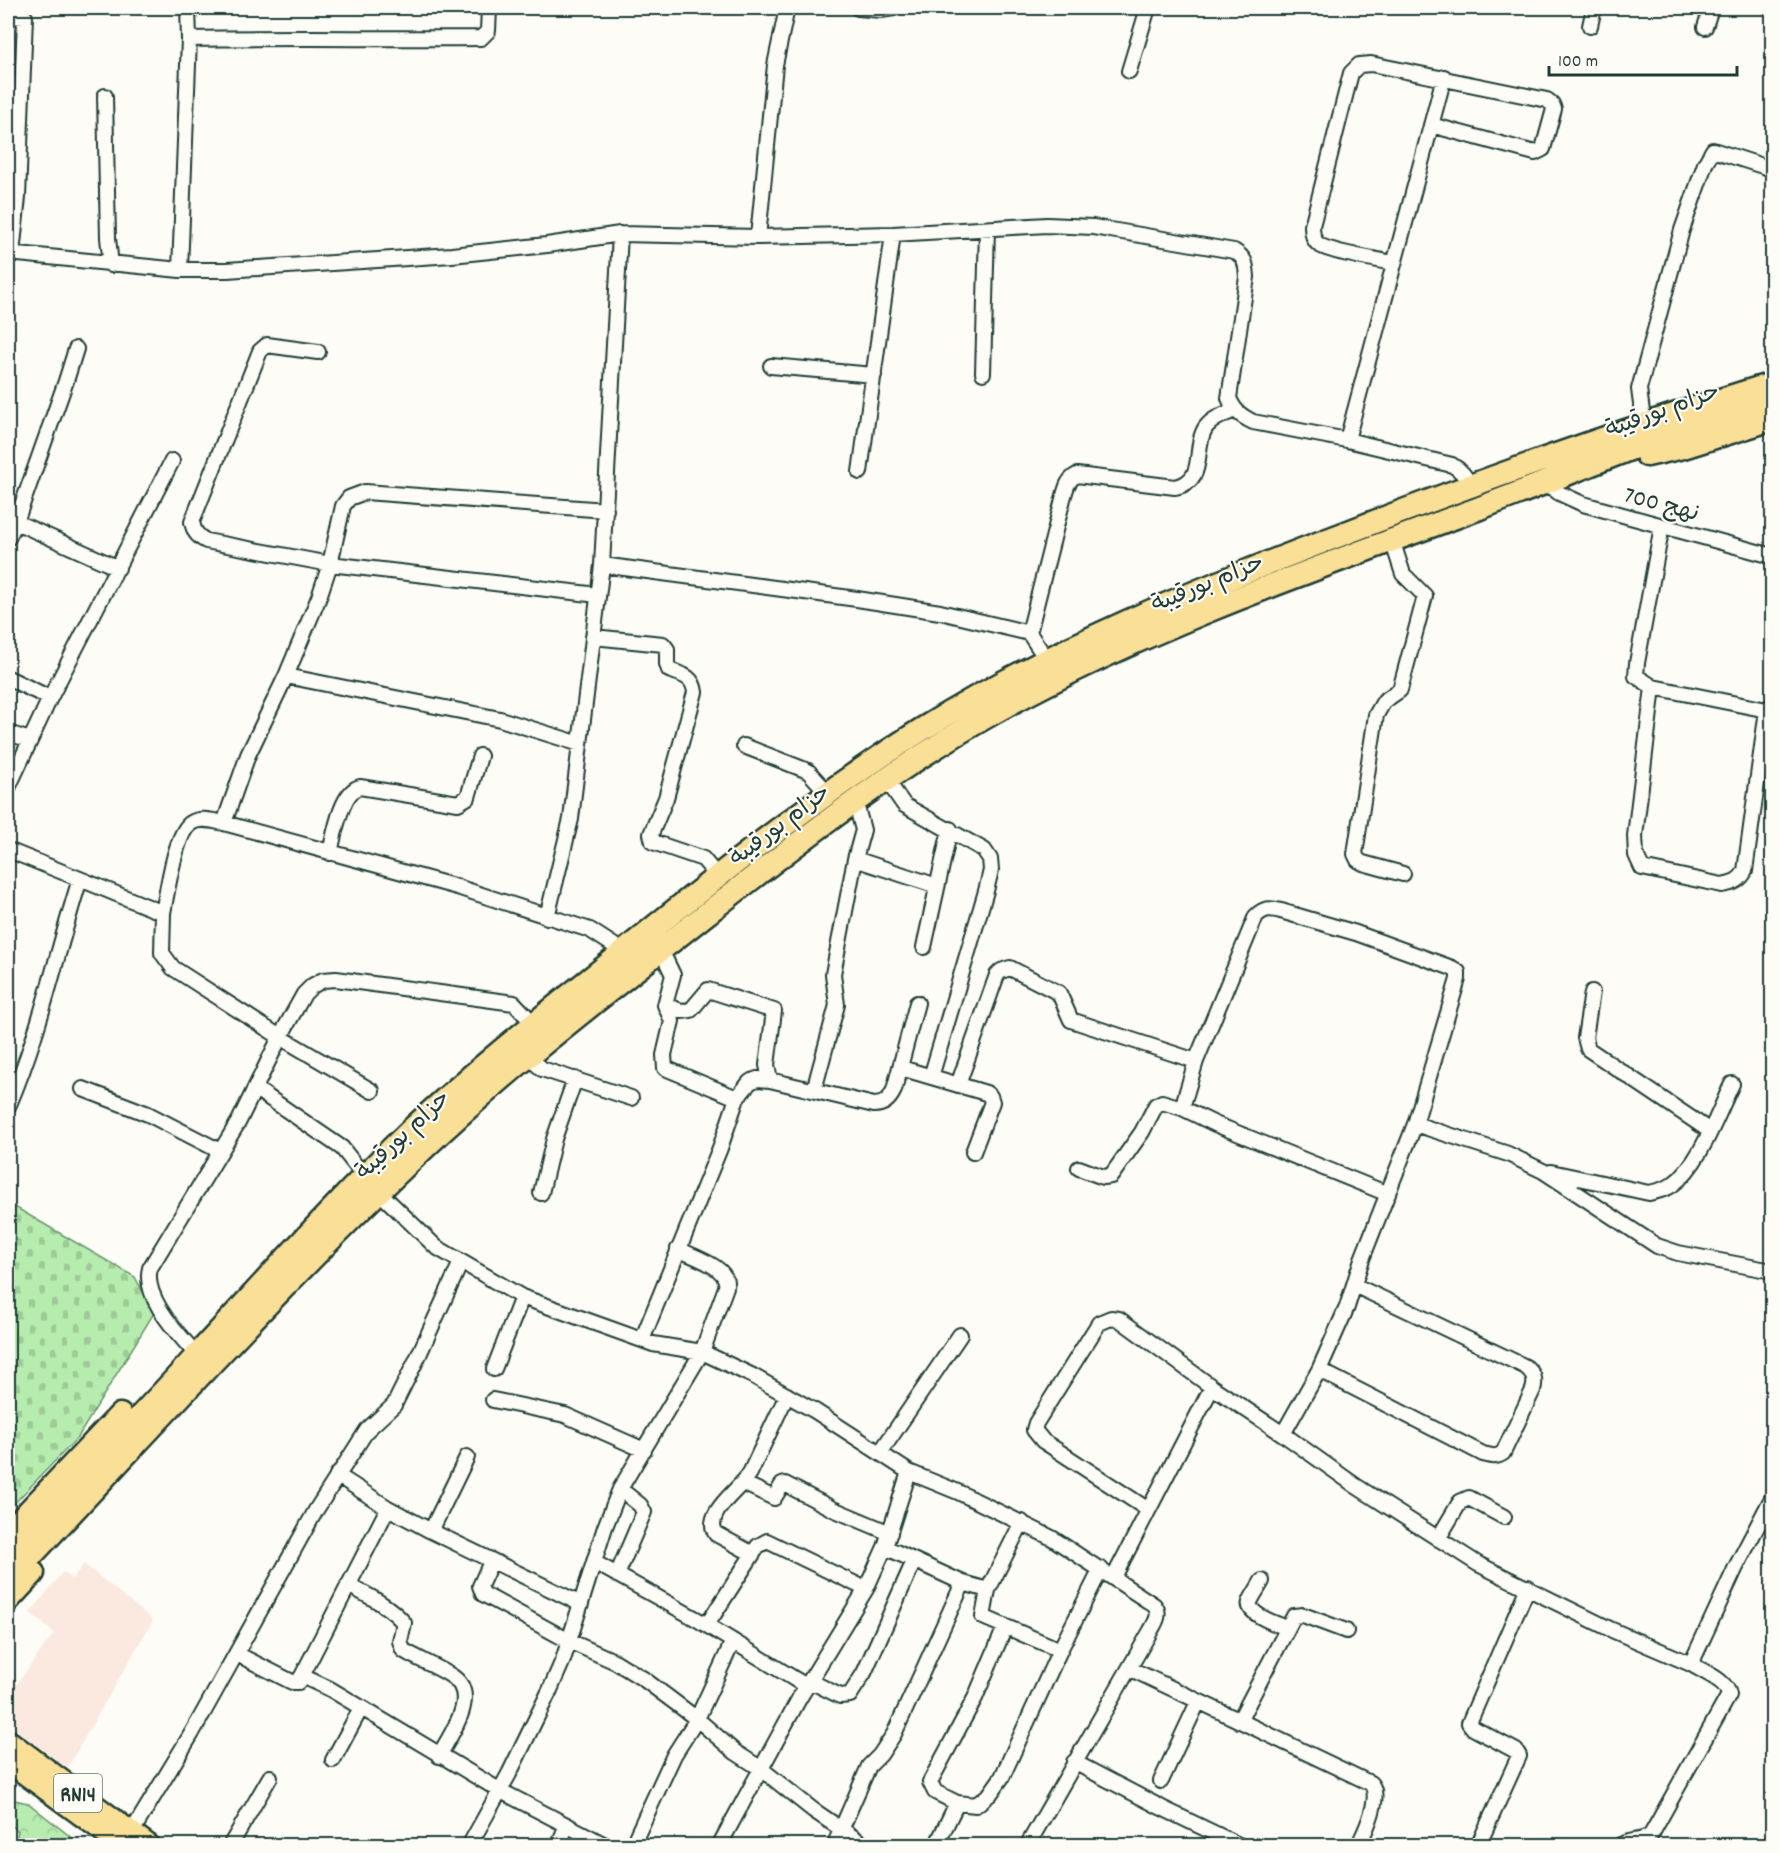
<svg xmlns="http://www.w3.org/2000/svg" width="1780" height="1853" viewBox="0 0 1780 1853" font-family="Dekko,'Playpen Sans Arabic',sans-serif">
	<defs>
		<pattern id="forest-crowns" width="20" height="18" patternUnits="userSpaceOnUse" patternTransform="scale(1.5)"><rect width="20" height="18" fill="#b6ecad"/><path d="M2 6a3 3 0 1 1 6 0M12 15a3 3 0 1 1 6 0" fill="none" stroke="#9ccb95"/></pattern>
		<pattern id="cemetery-stones" width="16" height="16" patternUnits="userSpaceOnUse" patternTransform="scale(1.5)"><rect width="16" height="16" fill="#b6ecad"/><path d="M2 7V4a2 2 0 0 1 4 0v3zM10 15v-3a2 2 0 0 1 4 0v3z" fill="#9ccb95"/></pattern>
	</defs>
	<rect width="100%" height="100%" fill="#fdfcf7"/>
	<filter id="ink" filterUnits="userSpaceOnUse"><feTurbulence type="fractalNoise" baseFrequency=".0167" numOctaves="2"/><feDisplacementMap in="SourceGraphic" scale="12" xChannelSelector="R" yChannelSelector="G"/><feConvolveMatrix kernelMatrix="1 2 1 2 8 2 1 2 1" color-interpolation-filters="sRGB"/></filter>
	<g filter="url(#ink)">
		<path fill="#fbe9e0" d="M 84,1564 L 153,1620 L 67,1768 L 8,1724 L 8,1705 L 10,1702 L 8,1696 L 54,1633 L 30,1613 L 63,1572 L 72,1579 Z"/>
		<path fill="url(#forest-crowns)" stroke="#6a9470" stroke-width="1.5" d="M 10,1799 L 28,1803 L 76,1841 L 79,1845 L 8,1845 L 16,1841 L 18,1831 L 8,1822 L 8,1801 Z"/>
		<path fill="url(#cemetery-stones)" stroke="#6a9470" stroke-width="1.5" d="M 8,1203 L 135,1277 L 154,1313 L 78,1437 L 8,1510 Z"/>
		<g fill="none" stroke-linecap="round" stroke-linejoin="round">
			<path stroke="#639ca6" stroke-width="4" d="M 8,1843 L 10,1846"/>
			<g stroke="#1f3d34" stroke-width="18">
				<path id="minor" d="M 858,8 L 881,10 L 894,8
					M 8,16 L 25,17 L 18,197 L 12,254
					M 1590,26 L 1594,8
					M 1705,27 L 1711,8
					M 189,39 C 286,37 383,39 481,38 L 488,31 L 489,8
					M 1129,71 L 1148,8
					M 105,96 L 108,238 L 111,265
					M 620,234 L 602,565 L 857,599 L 940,612 L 1029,633 L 1047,660
					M 758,237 L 775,65 L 787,8
					M 8,253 L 180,270 L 227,270 L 452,255 L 547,245 L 620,234 L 758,237 L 893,234 L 1047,225 L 1093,227 L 1234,251 C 1246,258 1246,265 1247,277 L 1229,398 C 1234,411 1241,416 1253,422 L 1347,440 L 1452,465 C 1461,470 1465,476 1470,485
					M 1394,263 C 1379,260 1328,252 1318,244 C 1313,240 1312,233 1312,226 L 1351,73 L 1359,65 L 1371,64 L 1547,100 L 1552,104 L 1554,109 L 1543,149 L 1535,153 L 1431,125
					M 180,270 L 189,39 L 188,8
					M 318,352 L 267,345 L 260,351 L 192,522 C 194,532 197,536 206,541 L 330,564 L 319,597 L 286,676 L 500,719 L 580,744 L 602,565
					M 771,366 L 874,375
					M 983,373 L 987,229
					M 1642,412 L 1639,389 L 1682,230 L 1705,164 L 1713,150 L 1772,169
					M 1347,440 L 1444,77
					M 860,472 L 893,234
					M 1545,482 L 1559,493 L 1583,504 L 1772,556
					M 16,522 L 66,381 L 76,349
					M 1662,526 L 1637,663 L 1636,676 L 1653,687 L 1767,710
					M 8,538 L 16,522 L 118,568
					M 1392,540 L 1403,574 L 1425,596 L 1400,690 L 1384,701 L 1376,715 L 1355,854 L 1358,860 L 1363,863 L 1403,874
					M 598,595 L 330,564 L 343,506 L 349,498 L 365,492 L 606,510
					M 1029,633 L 1063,499 C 1066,489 1067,480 1077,475 L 1175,487 C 1208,481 1192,447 1206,427 C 1213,418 1225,414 1235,410
					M 593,637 L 663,644 L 667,649 L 667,664 L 669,670 C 682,675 693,676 695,692 L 666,798 L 651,834 L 653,842 L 703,859 L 718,877
					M 286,676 L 248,755 L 224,823 L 457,887 L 590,930 L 624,952
					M 8,678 L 50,698
					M 1653,687 L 1635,836 L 1636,855 L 1642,868 L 1722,885 C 1733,883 1740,881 1745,871 L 1767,710 L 1772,705
					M 8,733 L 30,740
					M 744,746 L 808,771 L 828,793
					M 886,779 L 904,805 L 984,850 L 990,859 L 991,870 L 986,891 L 931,1077
					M 8,788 L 50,698 L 172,461
					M 8,850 L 80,879 C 56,955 40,1033 8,1107
					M 330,853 C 334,836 341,791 360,787 L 458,803 L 468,797 L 480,756
					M 855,859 L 937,886
					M 80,879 L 163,913 L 162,953 L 173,968 L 280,1037 L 372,1091
					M 163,913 C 167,893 175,833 191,823 C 200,817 213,821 224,823
					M 547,917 L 571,819 L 580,744
					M 924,947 L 950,829
					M 661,950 L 673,975 L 665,1005 L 672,1021 L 664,1055 L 665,1068 L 737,1098
					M 1592,992 L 1585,1038 L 1588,1049 L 1710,1131
					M 665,1005 L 681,1011 L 691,1010 L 708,990 L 774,1011 L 767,1065 L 770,1080
					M 529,1057 L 542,1069 L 631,1098
					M 901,1068 L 986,1093 L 990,1096 L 992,1102 L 973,1152
					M 958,1085 L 997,975 L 1001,971 L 1010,968 L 1059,993 L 1071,1020 L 1196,1061
					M 83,1089 L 148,1114 L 220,1151
					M 256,1089 L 342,1148 L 364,1176
					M 814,1090 L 837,1005 L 833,974 L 855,859 L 863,830 L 855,800
					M 1415,1124 L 1508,1154 L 1543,1171 L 1657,1246 L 1678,1253 L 1772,1271
					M 1079,1168 L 1103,1177 L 1111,1176 L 1142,1132 L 1156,1105 L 1162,1102 L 1182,1108
					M 1551,1172 L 1649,1193 C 1657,1191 1665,1190 1672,1185 C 1700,1165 1717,1115 1732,1084
					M 379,1192 L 436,1247 L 522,1297 L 653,1344 L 702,1352 L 753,1376 L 815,1411 L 909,1472 L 958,1492 L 1052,1538 L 1154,1605 C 1162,1614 1155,1623 1150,1632 L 1027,1846
					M 541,1193 L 554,1139 L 575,1079
					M 642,1340 L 720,1148 L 737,1098 L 750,1082 L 757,1079 L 770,1080 L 874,1105 C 885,1105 890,1099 894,1090 L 917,1003
					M 188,1345 C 171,1326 143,1294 150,1268 L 239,1121 L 280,1037 L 304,994 L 312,986 L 323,980 L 336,979 L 514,1003 L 534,1024
					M 494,1369 L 522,1297
					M 1319,1370 L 1483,1454 C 1491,1456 1496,1458 1503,1453 L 1533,1390 C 1536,1379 1534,1374 1526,1367 L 1354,1285
					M 493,1400 L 565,1415 L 644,1450
					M 1283,1434 L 1319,1370 L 1347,1307 L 1362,1259 L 1415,1124 L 1458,979 L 1458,972 L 1452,968 L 1356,933 L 1281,911 C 1270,908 1264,908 1256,916 L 1196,1061 L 1182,1108 L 1215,1124 L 1388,1194
					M 880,1453 L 960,1335
					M 337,1475 L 388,1508 L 431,1531 L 581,1604
					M 743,1483 L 774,1498 L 782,1485 L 785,1484 L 833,1509 L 890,1533
					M 388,1508 L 302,1676 L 330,1689 L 499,1790 L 607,1846
					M 1147,1509 L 1043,1441 L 1034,1430 L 1036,1423 L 1099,1323 L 1111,1318 L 1119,1319 L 1212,1387 L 1283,1434 L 1356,1486 L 1478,1564 L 1612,1630 L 1691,1664
					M 431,1531 L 467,1457
					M 1438,1539 L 1460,1502 L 1469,1498 L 1504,1517
					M 885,1547 L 963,1583 L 988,1590 L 1022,1522
					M 753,1554 L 716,1534 C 702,1513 741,1489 750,1473 L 787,1395
					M 491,1562 L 480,1586 L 483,1594 L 569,1641 L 616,1662 L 645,1680 L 697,1719 L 733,1641
					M 594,1562 L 700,1621 L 806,1686
					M 617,1575 L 644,1512 L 640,1505 L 620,1489
					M 1114,1577 L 1212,1387
					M 1262,1581 C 1259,1587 1253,1595 1250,1602 C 1246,1614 1277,1624 1287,1628
					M 348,1585 C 367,1595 390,1606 404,1623 L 400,1641 L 403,1650 C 419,1660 437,1666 453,1677 C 480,1696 450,1735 439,1756
					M 988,1590 L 983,1617 L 1060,1650
					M 707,1625 L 758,1546 L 767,1541 L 866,1589
					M 237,1654 L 292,1682 L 298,1682 L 302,1676
					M 1131,1669 L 1370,1783 C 1383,1795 1365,1832 1358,1846
					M 810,1681 L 840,1696 L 850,1695 L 864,1673 L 914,1561
					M 1239,1721 L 1294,1616 L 1303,1615 L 1346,1631
					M 333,1760 L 361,1708
					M 1074,1762 L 1162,1808 L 1241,1846
					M 1161,1781 L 1198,1702
					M 957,1803 L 935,1792 L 930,1782 L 975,1698 L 1005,1627
					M 127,1840 L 192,1733 L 316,1510 L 367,1430 L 394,1405 L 417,1359 L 461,1262
					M 230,1846 L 270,1777
					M 469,1846 L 509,1774 L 550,1690 L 563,1660 L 605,1527 L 620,1489 L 702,1352 L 726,1287 C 730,1267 693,1257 678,1249
					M 558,1846 L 567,1825
					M 632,1846 L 674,1755 L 697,1719 L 735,1752 L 760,1768 L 813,1810 L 866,1846
					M 719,1846 L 800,1697 L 866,1589 L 885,1547 L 909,1472
					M 834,1846 L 869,1766 L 880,1755 L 894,1734 L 963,1583
					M 936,1846 L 957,1803 L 976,1805 L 990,1794 L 1002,1777 L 1060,1650 L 1101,1569
					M 1478,1846 L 1519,1756 L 1516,1751 L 1473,1728 L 1469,1723 L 1528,1587
					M 1619,1846 C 1629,1839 1641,1843 1651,1835 L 1729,1695 C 1727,1680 1703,1672 1691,1664 L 1736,1567 L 1772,1498"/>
			</g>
			<g stroke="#1f3d34" stroke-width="26">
				<path id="primary" d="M 8,1741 L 149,1846
					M 8,1761 L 124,1846"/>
			</g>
			<g stroke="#1f3d34" stroke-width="27">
				<path id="trunk" d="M 1647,455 L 1683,447 L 1772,419
					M 8,1533 L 120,1415
					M 8,1556 C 72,1488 138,1420 201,1351 C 270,1277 337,1201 410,1131 C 478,1067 553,1009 626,950 C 721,873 817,796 921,730 C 1054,647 1198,589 1343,534 C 1485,479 1627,428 1772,384
					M 8,1580 C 145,1436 277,1287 422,1150 C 510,1066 609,991 705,915 C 802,839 899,764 1007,705 C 1157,623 1318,568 1477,509 C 1576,472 1671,428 1772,402
					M 8,1600 L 33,1573"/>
			</g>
			<use href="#minor" stroke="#fdfcf7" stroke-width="14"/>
			<use href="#primary" stroke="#fadf96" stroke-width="21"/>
			<use href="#trunk" stroke="#fadf96" stroke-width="22"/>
		</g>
	</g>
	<g text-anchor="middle" stroke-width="4.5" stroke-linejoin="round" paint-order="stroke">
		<rect fill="#fdfcf7" stroke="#62766e" stroke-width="1.5" x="54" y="1774" width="48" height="38" rx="4.5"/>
		<g font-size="22" font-weight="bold" fill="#1f3d34">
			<text x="78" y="1801">RN14</text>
		</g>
		<g font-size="24" fill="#1f3d34" stroke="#fdfcf7">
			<text transform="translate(1662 409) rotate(-20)" y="8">حزام بورقيبة</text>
			<text transform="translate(1662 503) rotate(15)" y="8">نهج 700</text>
			<text transform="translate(1207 582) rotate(-22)" y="8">حزام بورقيبة</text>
			<text transform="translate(779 824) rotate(-37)" y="8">حزام بورقيبة</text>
			<text transform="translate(402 1134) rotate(-43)" y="8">حزام بورقيبة</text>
		</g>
	</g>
	<rect width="1780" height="1853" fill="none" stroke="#fdfcf7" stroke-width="30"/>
	<rect x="15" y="15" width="1750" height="1823" fill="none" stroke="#1f3d34" stroke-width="2" filter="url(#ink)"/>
	<path d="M1549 66v9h188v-9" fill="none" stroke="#1f3d34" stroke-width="3"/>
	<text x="1558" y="66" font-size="18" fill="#1f3d34" stroke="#fdfcf7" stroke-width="4.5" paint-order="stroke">100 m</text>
</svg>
